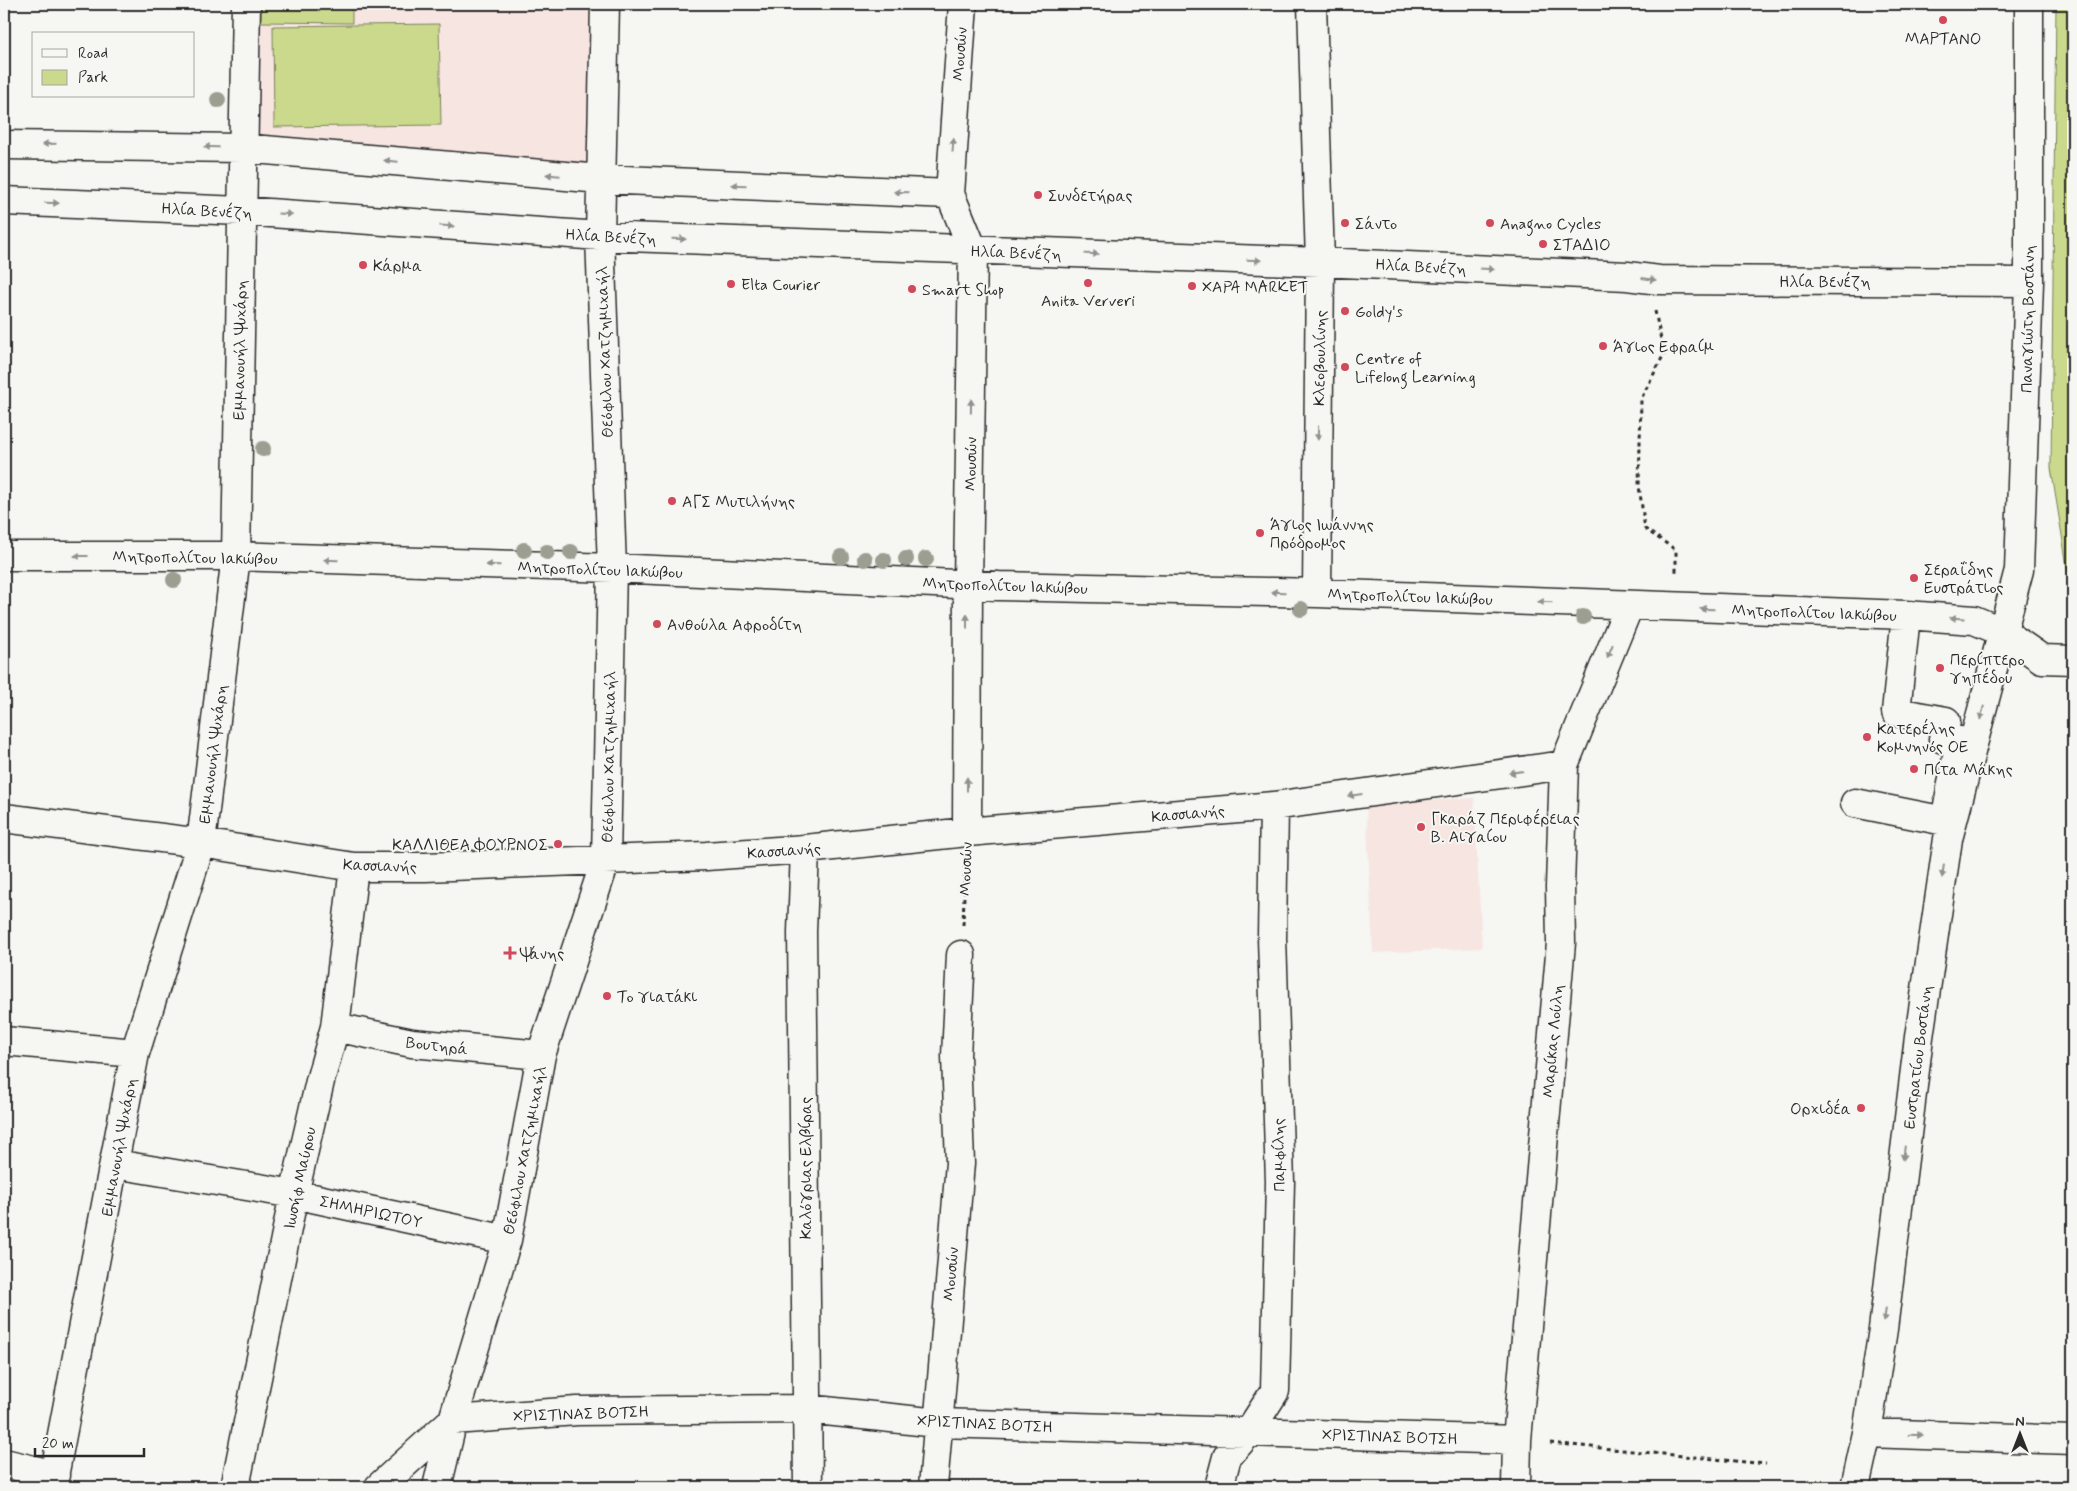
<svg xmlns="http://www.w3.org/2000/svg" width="2077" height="1491" viewBox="0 0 2077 1491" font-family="Mynerve,sans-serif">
	<rect width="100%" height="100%" fill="#f6f6f2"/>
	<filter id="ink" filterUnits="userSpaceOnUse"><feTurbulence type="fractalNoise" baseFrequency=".02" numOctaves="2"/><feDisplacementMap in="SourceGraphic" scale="10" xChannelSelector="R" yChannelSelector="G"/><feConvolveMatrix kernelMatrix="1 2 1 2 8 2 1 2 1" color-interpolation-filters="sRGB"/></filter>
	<g filter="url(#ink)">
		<path fill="#f7e5e1" d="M 257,4 L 595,4 L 594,167 L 255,139 Z
			M 1474,798 L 1482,948 L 1373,953 L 1366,803 Z"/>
		<path fill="#cbd98c" stroke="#7b825c" d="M 261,4 L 352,4 L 352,23 L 261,22 Z
			M 2056,4 L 2073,4 L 2073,603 L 2051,468 Z
			M 439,24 L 441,125 L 274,127 L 273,26 Z"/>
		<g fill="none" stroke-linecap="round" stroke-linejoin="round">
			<g stroke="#2b2b2b" stroke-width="31">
				<path id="minor" d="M 963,4 L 950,194 L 973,250 L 968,584 L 967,832
					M 1312,4 L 1320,262 L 1317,593
					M 4,145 L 242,148 L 601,179 L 950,194
					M 4,201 L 241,211 L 600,236 L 1320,262 L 1627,276 L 1659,280 L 2029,282
					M 4,556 L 236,556 L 612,568 L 999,586 L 1317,593 L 1906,615 L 1974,620 L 2003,632 L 2042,659 L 2073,660
					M 1855,803 L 1945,821 L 1960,741 L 1943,739 L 1946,721 L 1896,712 L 1906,615
					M 4,818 L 201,843 L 354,867 L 425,867 L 706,856 L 805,849 L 967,832 L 1274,806 L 1564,765
					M 805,849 L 802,932 L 808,1487
					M 335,1027 L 412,1043 L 541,1055
					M 4,1041 L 135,1053
					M 115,1164 L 294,1194 L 507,1240
					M 1867,1433 L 2073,1440
					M 4,1463 L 55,1475
					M 52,1487 L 135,1053 L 201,843 L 236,556 L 246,4
					M 235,1487 L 294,1194 L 320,1081 L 335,1027 L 354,867
					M 379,1487 L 453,1420 L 577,1411 L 807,1409 L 938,1423 L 1517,1440
					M 437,1487 L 453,1420 L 507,1240 L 541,1055 L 606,859 L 612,568 L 600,236 L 605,4
					M 933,1487 L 960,1163 L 956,1056 L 961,955
					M 1219,1487 L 1227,1457 L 1248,1433 L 1275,1391 L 1280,1182 L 1272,938 L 1274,806
					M 1516,1487 L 1517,1440 L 1561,943 L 1560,887 L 1564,765 L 1629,606
					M 1855,1487 L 1867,1433 L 1883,1329 L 1919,1037 L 1948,839 L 2019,570 L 2029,282 L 2029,4"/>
			</g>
			<path stroke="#2b2b2b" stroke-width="3" stroke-dasharray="4 4" stroke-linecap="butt" d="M 1655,311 L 1664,354 L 1641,399 L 1639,486 L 1645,529 L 1676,550 L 1676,574
				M 963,925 L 965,866
				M 1550,1443 L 1766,1464"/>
			<use href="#minor" stroke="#f6f6f2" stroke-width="28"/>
		</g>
		<g fill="#9c9e92">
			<circle cx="218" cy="100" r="8"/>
			<circle cx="263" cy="449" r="8"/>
			<circle cx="524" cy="550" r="8"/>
			<circle cx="547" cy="552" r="8"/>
			<circle cx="571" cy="552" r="8"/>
			<circle cx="841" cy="557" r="8"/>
			<circle cx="865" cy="559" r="8"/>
			<circle cx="906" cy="559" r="8"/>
			<circle cx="926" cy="559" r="8"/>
			<circle cx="884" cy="560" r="8"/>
			<circle cx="174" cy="580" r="8"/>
			<circle cx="1301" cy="609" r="8"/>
			<circle cx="1583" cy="617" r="8"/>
		</g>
		<defs><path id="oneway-solid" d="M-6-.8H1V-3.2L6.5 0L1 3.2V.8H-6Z" transform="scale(1.25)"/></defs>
		<g fill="#90908e">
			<use href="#oneway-solid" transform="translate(49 144) rotate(179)"/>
			<use href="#oneway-solid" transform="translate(953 145) rotate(-86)"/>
			<use href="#oneway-solid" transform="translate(211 147) rotate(-179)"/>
			<use href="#oneway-solid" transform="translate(391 161) rotate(-175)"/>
			<use href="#oneway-solid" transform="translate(553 175) rotate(-175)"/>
			<use href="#oneway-solid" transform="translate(739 185) rotate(-178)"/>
			<use href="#oneway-solid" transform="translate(901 192) rotate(-178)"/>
			<use href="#oneway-solid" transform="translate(52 203) rotate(2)"/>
			<use href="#oneway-solid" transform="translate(285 214) rotate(4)"/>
			<use href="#oneway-solid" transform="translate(447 226) rotate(4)"/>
			<use href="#oneway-solid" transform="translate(679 239) rotate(2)"/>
			<use href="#oneway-solid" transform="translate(1092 254) rotate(2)"/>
			<use href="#oneway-solid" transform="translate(1254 260) rotate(2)"/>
			<use href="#oneway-solid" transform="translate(1487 269) rotate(3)"/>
			<use href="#oneway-solid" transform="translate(1649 279) rotate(8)"/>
			<use href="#oneway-solid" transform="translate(971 406) rotate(-89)"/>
			<use href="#oneway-solid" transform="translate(1318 433) rotate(91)"/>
			<use href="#oneway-solid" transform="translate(81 556) rotate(180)"/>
			<use href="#oneway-solid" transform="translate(331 560) rotate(-178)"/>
			<use href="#oneway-solid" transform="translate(493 565) rotate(-178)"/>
			<use href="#oneway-solid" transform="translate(1278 592) rotate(-179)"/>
			<use href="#oneway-solid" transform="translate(1545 602) rotate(-178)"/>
			<use href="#oneway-solid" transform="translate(1707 609) rotate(-178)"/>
			<use href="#oneway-solid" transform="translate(1957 618) rotate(-176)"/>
			<use href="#oneway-solid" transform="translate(967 621) rotate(-90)"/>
			<use href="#oneway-solid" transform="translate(1610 651) rotate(112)"/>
			<use href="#oneway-solid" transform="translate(1982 713) rotate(105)"/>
			<use href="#oneway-solid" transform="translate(1516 772) rotate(172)"/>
			<use href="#oneway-solid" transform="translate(967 784) rotate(-90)"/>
			<use href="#oneway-solid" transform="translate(1355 795) rotate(172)"/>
			<use href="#oneway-solid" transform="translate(1943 871) rotate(98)"/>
			<use href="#oneway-solid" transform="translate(1904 1153) rotate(97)"/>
			<use href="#oneway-solid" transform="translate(1885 1315) rotate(97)"/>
			<use href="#oneway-solid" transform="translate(1916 1435) rotate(2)"/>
		</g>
	</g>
	<g fill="#d1495b" stroke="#f6f6f2" stroke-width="2">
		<circle cx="1943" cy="20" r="5"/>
		<circle cx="1038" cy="195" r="5"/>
		<circle cx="1345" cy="223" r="5"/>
		<circle cx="1490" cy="223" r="5"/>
		<circle cx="1543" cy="244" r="5"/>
		<circle cx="363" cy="265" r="5"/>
		<circle cx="1088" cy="283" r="5"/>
		<circle cx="731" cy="284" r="5"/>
		<circle cx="1192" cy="286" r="5"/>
		<circle cx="912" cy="289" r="5"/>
		<circle cx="1345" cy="311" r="5"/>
		<circle cx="1603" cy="346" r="5"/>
		<circle cx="1345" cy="367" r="5"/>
		<circle cx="672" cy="501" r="5"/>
		<circle cx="1260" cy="533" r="5"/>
		<circle cx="1914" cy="578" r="5"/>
		<circle cx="657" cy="624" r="5"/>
		<circle cx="1940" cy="668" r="5"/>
		<circle cx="1867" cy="737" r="5"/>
		<circle cx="1914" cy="769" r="5"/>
		<circle cx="1421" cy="827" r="5"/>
		<circle cx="558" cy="844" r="5"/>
		<path d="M507.5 945.5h5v5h5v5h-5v5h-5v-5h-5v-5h5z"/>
		<circle cx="607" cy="996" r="5"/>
		<circle cx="1861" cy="1108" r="5"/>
	</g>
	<g text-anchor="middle" stroke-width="4" stroke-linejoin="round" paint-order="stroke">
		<g font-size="16" fill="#2b2b2b" stroke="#f6f6f2" text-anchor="start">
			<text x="1943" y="44" text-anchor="middle">ΜΑΡΤΑΝΟ</text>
			<text x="1048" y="201">Συνδετήρας</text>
			<text x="1355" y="229">Σάντο</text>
			<text x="1500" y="229">Anagno Cycles</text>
			<text x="1553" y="250">ΣΤΑΔΙΟ</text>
			<text x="373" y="271">Κάρμα</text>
			<text x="741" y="290">Elta Courier</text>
			<text x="1202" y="292">XAPA MARKET</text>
			<text x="922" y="295">Smart Shop</text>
			<text x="1088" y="306" text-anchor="middle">Anita Ververi</text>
			<text x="1355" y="317">Goldy's</text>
			<text x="1613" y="352">Άγιος Εφραίμ</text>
			<text x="1355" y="364">Centre of<tspan x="1355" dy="18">Lifelong Learning</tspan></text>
			<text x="682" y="507">ΑΓΣ Μυτιλήνης</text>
			<text x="1270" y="530">Άγιος Ιωάννης<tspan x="1270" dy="18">Πρόδρομος</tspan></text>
			<text x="1924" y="575">Σεραΐδης<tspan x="1924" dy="18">Ευστράτιος</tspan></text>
			<text x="667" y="630">Ανθούλα Αφροδίτη</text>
			<text x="1950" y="665">Περίπτερο<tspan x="1950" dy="18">γηπέδου</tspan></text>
			<text x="1877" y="734">Κατερέλης<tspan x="1877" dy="18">Κομνηνός ΟΕ</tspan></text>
			<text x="1924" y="775">Πίτα Μάκης</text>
			<text x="1431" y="824">Γκαράζ Περιφέρειας<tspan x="1431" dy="18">Β. Αιγαίου</tspan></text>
			<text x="548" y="850" text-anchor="end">ΚΑΛΛΙΘΕΑ ΦΟΥΡΝΟΣ</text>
			<text x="520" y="959">Ψάνης</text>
			<text x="617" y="1002">Το γιατάκι</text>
			<text x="1851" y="1114" text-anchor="end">Ορχιδέα</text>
		</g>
		<g font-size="16" fill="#2b2b2b" stroke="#f6f6f2">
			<text transform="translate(959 54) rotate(-86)" y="6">Μουσών</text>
			<text transform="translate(207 210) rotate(3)" y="6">Ηλία Βενέζη</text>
			<text transform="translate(611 236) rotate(3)" y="6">Ηλία Βενέζη</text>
			<text transform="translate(1016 252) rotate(2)" y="6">Ηλία Βενέζη</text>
			<text transform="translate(1421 266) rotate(3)" y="6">Ηλία Βενέζη</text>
			<text x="1825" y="287">Ηλία Βενέζη</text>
			<text transform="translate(2027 319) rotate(-89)" y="6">Παναγιώτη Βοστάνη</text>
			<text transform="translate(239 350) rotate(-89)" y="6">Εμμανουήλ Ψυχάρη</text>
			<text transform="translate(604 352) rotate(-92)" y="6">Θεόφιλου Χατζημιχαήλ</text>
			<text transform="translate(1319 358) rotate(-89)" y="6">Κλεοβουλίνης</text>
			<text transform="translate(970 464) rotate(-89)" y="6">Μουσών</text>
			<text transform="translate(195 557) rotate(1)" y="6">Μητροπολίτου Ιακώβου</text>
			<text transform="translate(600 569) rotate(2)" y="6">Μητροπολίτου Ιακώβου</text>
			<text transform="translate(1005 585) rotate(2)" y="6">Μητροπολίτου Ιακώβου</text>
			<text transform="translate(1410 596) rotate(2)" y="6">Μητροπολίτου Ιακώβου</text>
			<text transform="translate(1814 612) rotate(2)" y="6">Μητροπολίτου Ιακώβου</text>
			<text transform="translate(212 754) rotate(-83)" y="6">Εμμανουήλ Ψυχάρη</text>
			<text transform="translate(608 757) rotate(-89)" y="6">Θεόφιλου Χατζημιχαήλ</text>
			<text transform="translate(1188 813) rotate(-5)" y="6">Κασσιανής</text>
			<text transform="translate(784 850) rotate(-4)" y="6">Κασσιανής</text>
			<text transform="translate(380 865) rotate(2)" y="6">Κασσιανής</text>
			<text transform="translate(965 869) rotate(-88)" y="6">Μουσών</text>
			<text transform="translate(1552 1041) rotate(-85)" y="6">Μαρίκας Λούλη</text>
			<text transform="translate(437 1045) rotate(7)" y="6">Βουτηρά</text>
			<text transform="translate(1917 1057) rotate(-83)" y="6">Ευστρατίου Βοστάνη</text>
			<text transform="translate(118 1147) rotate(-80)" y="6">Εμμανουήλ Ψυχάρη</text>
			<text transform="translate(524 1150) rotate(-79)" y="6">Θεόφιλου Χατζημιχαήλ</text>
			<text transform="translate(1278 1155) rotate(-91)" y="6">Παμφίλης</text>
			<text transform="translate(805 1168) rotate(-90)" y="6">Καλόγριας Ελβίρας</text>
			<text transform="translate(299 1178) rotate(-78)" y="6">Ιωσήφ Μαύρου</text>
			<text transform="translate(371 1211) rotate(12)" y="6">ΣΗΜΗΡΙΩΤΟΥ</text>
			<text transform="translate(950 1274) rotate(-85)" y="6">Μουσών</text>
			<text transform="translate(581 1413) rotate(-2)" y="6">ΧΡΙΣΤΙΝΑΣ ΒΟΤΣΗ</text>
			<text transform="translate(985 1423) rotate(3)" y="6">ΧΡΙΣΤΙΝΑΣ ΒΟΤΣΗ</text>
			<text transform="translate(1390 1436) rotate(2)" y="6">ΧΡΙΣΤΙΝΑΣ ΒΟΤΣΗ</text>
		</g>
	</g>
	<rect width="2077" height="1491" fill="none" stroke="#f6f6f2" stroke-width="20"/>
	<rect x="10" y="10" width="2057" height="1471" fill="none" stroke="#2b2b2b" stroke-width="2" filter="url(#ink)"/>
	<rect x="32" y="32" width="162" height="65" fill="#f6f6f2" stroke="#a5a5a2"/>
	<rect x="42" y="49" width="25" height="8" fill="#f6f6f2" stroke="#a5a5a2"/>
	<text x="78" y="58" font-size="15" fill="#2b2b2b">Road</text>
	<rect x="42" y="70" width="25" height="15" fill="#cbd98c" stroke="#a5a5a2"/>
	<text x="78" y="82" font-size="15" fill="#2b2b2b">Park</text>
	<g transform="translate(2020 1434)" stroke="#f6f6f2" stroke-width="4" paint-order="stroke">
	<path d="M0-4L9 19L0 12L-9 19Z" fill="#2b2b2b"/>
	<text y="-8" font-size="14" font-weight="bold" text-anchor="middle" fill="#2b2b2b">N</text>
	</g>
	<path d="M35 1448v8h109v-8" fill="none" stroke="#2b2b2b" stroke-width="2.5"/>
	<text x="42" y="1448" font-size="15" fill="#2b2b2b" stroke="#f6f6f2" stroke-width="4" paint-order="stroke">20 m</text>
</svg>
